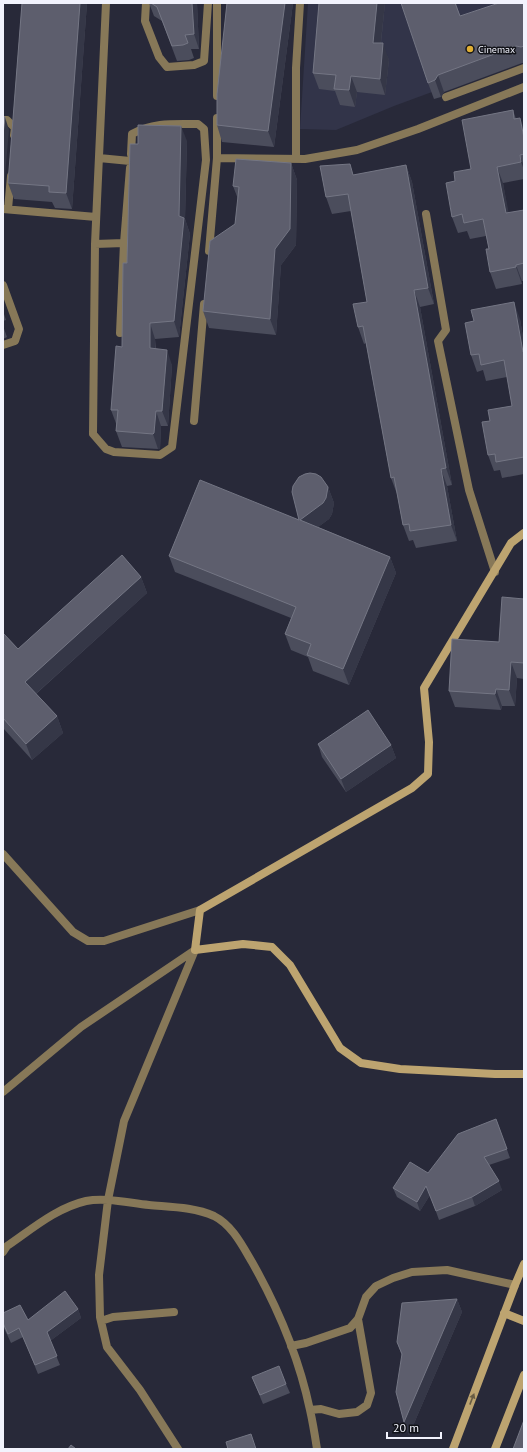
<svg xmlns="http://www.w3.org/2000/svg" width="527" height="1452" viewBox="0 0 527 1452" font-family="'PT Sans',sans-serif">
	<rect width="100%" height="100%" fill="#282939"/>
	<path fill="#323449" d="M 308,3 L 524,3 L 524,58 L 394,106 L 336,130 L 300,129 Z"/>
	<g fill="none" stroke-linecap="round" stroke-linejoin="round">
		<path stroke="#877858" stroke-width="8" d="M 446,97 L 524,68"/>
		<path stroke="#877858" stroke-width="8" d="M 106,3 L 95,244 L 93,434 L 106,449 L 114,452 L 160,455 L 172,447 L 206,160 L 204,129 L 198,124 C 175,124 153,122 132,134 L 131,154
			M 146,3 L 145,21 L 159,57 L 167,67 L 194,65 L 204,61 L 208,3
			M 217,3 L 217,96
			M 217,118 L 217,158 L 305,159 L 357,150 L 418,129 L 524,87
			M 3,120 L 7,120 L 15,128 L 14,135
			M 99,158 L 130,161
			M 296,159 L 296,68 L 300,3
			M 3,209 L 96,217
			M 8,209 L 11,176
			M 426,214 L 446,330 L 438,341 L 469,490 L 495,572
			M 95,244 L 124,243 L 130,168
			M 209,251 L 217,158
			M 3,285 L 19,329 L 15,341 L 3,345
			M 120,333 L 124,243
			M 194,421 L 204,304
			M 3,854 L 73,932 L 88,941 L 104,941 L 200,910
			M 3,1092 L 81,1027 L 195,950
			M 3,1252 L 7,1246 C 32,1229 56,1208 86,1201 C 105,1197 129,1203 149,1205 C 170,1207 194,1207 214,1216 C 232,1225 242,1245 252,1262 C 278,1308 299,1358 310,1410 C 313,1423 315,1436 317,1449
			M 101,1321 L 113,1317 L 174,1312
			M 291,1346 L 306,1343 L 350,1328 L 358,1319 L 366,1297 L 376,1286 L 393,1278 L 412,1272 L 447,1270 L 515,1285
			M 310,1410 L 321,1409 L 339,1414 L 357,1412 L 367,1405 L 371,1393 L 358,1319
			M 178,1449 L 140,1390 L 107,1347 L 100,1317 L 99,1275 L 108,1200 L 124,1121 L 195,950"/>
		<path stroke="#bda470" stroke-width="8" d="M 524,533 L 511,543 L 424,688 L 429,742 L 428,774 L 412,788 L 200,910 L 195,950 L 243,944 L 272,947 L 290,965 L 340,1048 L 361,1063 L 400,1069 L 495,1074 L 524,1074
			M 504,1313 L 524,1321
			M 453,1449 L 515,1285 L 524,1264
			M 495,1449 L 524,1375"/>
	</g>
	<path fill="#4b4d5c" d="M 22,3 L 87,3 L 72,209 L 55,208 L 52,202 L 14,199 L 8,183 Z
		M 149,3 L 197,3 L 199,49 L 191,49 L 194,58 L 189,60 L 177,61 L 162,21 L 154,16 Z
		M 227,3 L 293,3 L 274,147 L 222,142 L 217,125 Z
		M 319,3 L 385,3 L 381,43 L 389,60 L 385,95 L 357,92 L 355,107 L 340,105 L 335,91 L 319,89 L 313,73 Z
		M 456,3 L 460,16 L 524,3 L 524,63 L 522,63 L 444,92 L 441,97 L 434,99 L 428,83 Z
		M 513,110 L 516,119 L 524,128 L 524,179 L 503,183 L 508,213 L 524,210 L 524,281 L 522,281 L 522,284 L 496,289 L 490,272 L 489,249 L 486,236 L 470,239 L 467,231 L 458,233 L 452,217 L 455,181 L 471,169 Z
		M 187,141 L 185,219 L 190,234 L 179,337 L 155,339 L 156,349 L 172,365 L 168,426 L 161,426 L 160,449 L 158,449 L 122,447 L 116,431 L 117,426 L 111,410 L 122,347 L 138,144 Z
		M 291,163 L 297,180 L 296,245 L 281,265 L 276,335 L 209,328 L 203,311 L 235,224 L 238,199 L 233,186 Z
		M 406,165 L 412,182 L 434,304 L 420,307 L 452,485 L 447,486 L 457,541 L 416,548 L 413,540 L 409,541 L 403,525 L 397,494 L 391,478 L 366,343 L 364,344 L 358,327 L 367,302 L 351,211 L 332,214 L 326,197 L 354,175 Z
		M 3,311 L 6,320 L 3,321 Z
		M 520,319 L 524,343 L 524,474 L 502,478 L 500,470 L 494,471 L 488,455 L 490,421 L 512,406 L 507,377 L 486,381 L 483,370 L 477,372 L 471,355 Z
		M 3,326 L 7,337 L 3,339 Z
		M 328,487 L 334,503 L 332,514 L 329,519 L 318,527 L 390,557 L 396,573 L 349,685 L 313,671 L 308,657 L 291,650 L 285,634 L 291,618 L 175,572 L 169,556 L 299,520 Z
		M 141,577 L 147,593 L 36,694 L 57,716 L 63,733 L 32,760 L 3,728 L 3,633 L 18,649 Z
		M 524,599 L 524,679 L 517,678 L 515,706 L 502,706 L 501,710 L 455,707 L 449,691 L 499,642 Z
		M 318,744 L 391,745 L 396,758 L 346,792 L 322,757 Z
		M 496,1119 L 510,1158 L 489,1165 L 502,1190 L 475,1206 L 439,1220 L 430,1195 L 420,1211 L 397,1197 L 393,1188 L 428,1173 Z
		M 457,1299 L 462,1312 L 409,1435 L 404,1422 L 402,1356 L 397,1342 Z
		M 78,1309 L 81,1318 L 50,1341 L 60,1365 L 38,1374 L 23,1337 L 11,1343 L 3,1326 L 3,1313 L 28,1320 Z
		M 252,1377 L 286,1384 L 290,1393 L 263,1404 Z"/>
	<path fill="#353747" d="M 80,3 L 87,3 L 72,209 L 66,193 Z
		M 192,3 L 197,3 L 199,49 L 194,34 Z
		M 285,3 L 293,3 L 274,147 L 268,131 Z
		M 377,3 L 385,3 L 379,59 L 373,43 Z
		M 383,43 L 389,60 L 385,95 L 380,79 Z
		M 438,75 L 444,92 L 441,97 L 435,80 Z
		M 351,76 L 357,92 L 355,107 L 349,90 Z
		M 5,117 L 9,130 L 3,198 L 3,135 Z
		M 520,118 L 524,128 L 524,138 Z
		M 181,126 L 187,141 L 185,219 L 190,234 L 179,337 L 174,321 L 179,216 Z
		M 520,155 L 524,166 L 524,170 L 521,162 Z
		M 291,163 L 297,180 L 296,245 L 281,265 L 276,335 L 270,319 L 275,249 Z
		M 406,165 L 412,182 L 434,304 L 428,288 Z
		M 497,167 L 503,183 L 512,230 L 506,213 Z
		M 516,265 L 522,281 L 522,284 L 516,267 Z
		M 414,290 L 420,307 L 452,485 L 446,468 Z
		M 514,302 L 520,319 L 524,343 L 524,356 L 523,352 Z
		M 150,323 L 155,339 L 156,364 L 150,348 Z
		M 167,350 L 172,365 L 168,426 L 162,411 Z
		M 156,411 L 161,426 L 160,449 L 158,449 L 153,434 Z
		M 441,469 L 447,486 L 457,541 L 451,525 Z
		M 328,487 L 334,503 L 332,514 L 329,519 L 306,536 L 300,520 Z
		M 390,557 L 396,573 L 349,685 L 343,669 Z
		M 141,577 L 147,593 L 31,698 L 25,682 Z
		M 511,662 L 517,678 L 515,706 L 509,690 Z
		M 496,689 L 502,706 L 501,710 L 495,694 Z
		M 57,716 L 63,733 L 32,760 L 26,744 Z
		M 391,745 L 396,758 L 346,792 L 341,779 Z
		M 499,1181 L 502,1190 L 475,1206 L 472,1197 Z
		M 426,1186 L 430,1195 L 420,1211 L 417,1202 Z
		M 457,1299 L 462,1312 L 409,1435 L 404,1422 Z
		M 78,1309 L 81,1318 L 50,1341 L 47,1332 Z"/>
	<path fill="#5d5e6d" stroke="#747684" d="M 22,3 L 80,3 L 66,193 L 49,192 L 49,186 L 8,183 Z
		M 151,3 L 192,3 L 194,34 L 185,35 L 188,43 L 183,45 L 172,46 L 157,7 Z
		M 227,3 L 285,3 L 268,131 L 217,125 L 217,94 Z
		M 319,3 L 377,3 L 373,43 L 383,43 L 380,79 L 351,76 L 349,90 L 334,89 L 336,75 L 313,73 Z
		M 401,3 L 455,3 L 460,16 L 499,3 L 524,3 L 524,46 L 521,47 L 516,46 L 438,75 L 435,80 L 428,83 Z
		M 513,110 L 514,119 L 520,118 L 524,138 L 524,154 L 520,155 L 521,162 L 497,167 L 506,213 L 524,210 L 524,263 L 516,265 L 516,267 L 490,272 L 486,249 L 489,249 L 483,219 L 464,223 L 462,214 L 452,217 L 446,183 L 455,181 L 454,172 L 471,169 L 462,120 Z
		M 3,116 L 5,117 L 3,135 Z
		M 138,125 L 181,126 L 179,216 L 184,218 L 174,321 L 150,323 L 150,348 L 167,350 L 162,411 L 156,411 L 154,433 L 153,434 L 116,431 L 118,410 L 111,410 L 116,346 L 122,347 L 123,263 L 127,263 L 130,144 L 138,144 Z
		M 236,159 L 291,163 L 290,229 L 275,249 L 270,319 L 203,311 L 210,241 L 235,224 L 239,187 L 233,186 Z
		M 350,164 L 353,175 L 406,165 L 428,288 L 414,290 L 446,468 L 441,469 L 451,525 L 410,531 L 409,524 L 403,525 L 394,477 L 391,478 L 363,326 L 358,327 L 353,304 L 367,302 L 348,194 L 326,197 L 320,166 Z
		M 514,302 L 523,352 L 524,352 L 524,457 L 496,462 L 495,454 L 488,455 L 482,422 L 490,421 L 488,410 L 512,406 L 504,360 L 481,365 L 479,354 L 471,355 L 465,323 L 474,321 L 471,310 Z
		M 310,473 L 316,474 L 321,477 L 328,487 L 326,498 L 323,503 L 300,520 L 390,557 L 343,669 L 307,655 L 311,644 L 285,634 L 296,607 L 169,556 L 200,480 L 299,520 L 292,492 L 293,486 L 299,477 L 305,474 Z
		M 122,555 L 141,577 L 25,682 L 57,716 L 26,744 L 3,718 L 3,633 L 18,649 Z
		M 502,597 L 524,599 L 524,663 L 511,662 L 509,690 L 496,689 L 495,694 L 449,691 L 452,639 L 499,642 Z
		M 368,710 L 391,745 L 341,779 L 318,744 Z
		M 496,1119 L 507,1149 L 484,1157 L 499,1181 L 472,1197 L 436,1211 L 426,1186 L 417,1202 L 393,1188 L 410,1162 L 428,1173 L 458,1134 Z
		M 65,1291 L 78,1309 L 47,1332 L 57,1356 L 35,1365 L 19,1328 L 8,1334 L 3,1323 L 3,1313 L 20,1305 L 28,1320 Z
		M 457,1299 L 404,1422 L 396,1392 L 402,1354 L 397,1342 L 402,1303 Z
		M 279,1366 L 286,1384 L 260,1395 L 252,1377 Z
		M 524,1420 L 524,1449 L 513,1449 Z
		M 251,1434 L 256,1449 L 228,1449 L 226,1442 Z
		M 71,1445 L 76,1449 L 68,1449 Z"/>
	<defs><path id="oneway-solid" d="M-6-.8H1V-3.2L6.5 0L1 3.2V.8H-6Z"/></defs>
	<use fill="#685c44" href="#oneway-solid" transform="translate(472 1399) rotate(-69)"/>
	<circle fill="#e0af34" stroke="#121319" stroke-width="1.5" cx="470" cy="49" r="4"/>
	<g text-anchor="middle" stroke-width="3" stroke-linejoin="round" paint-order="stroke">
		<g font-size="10" fill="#f2f3fd" stroke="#121319" text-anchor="start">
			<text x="478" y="53">Cinemax</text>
		</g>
	</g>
	<rect width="527" height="1452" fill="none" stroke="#f2f3fd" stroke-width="8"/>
	<path d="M387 1432v6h54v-6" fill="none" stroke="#f2f3fd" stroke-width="2"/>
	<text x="393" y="1432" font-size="12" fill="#f2f3fd" stroke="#121319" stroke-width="3" paint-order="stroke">20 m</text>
</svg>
